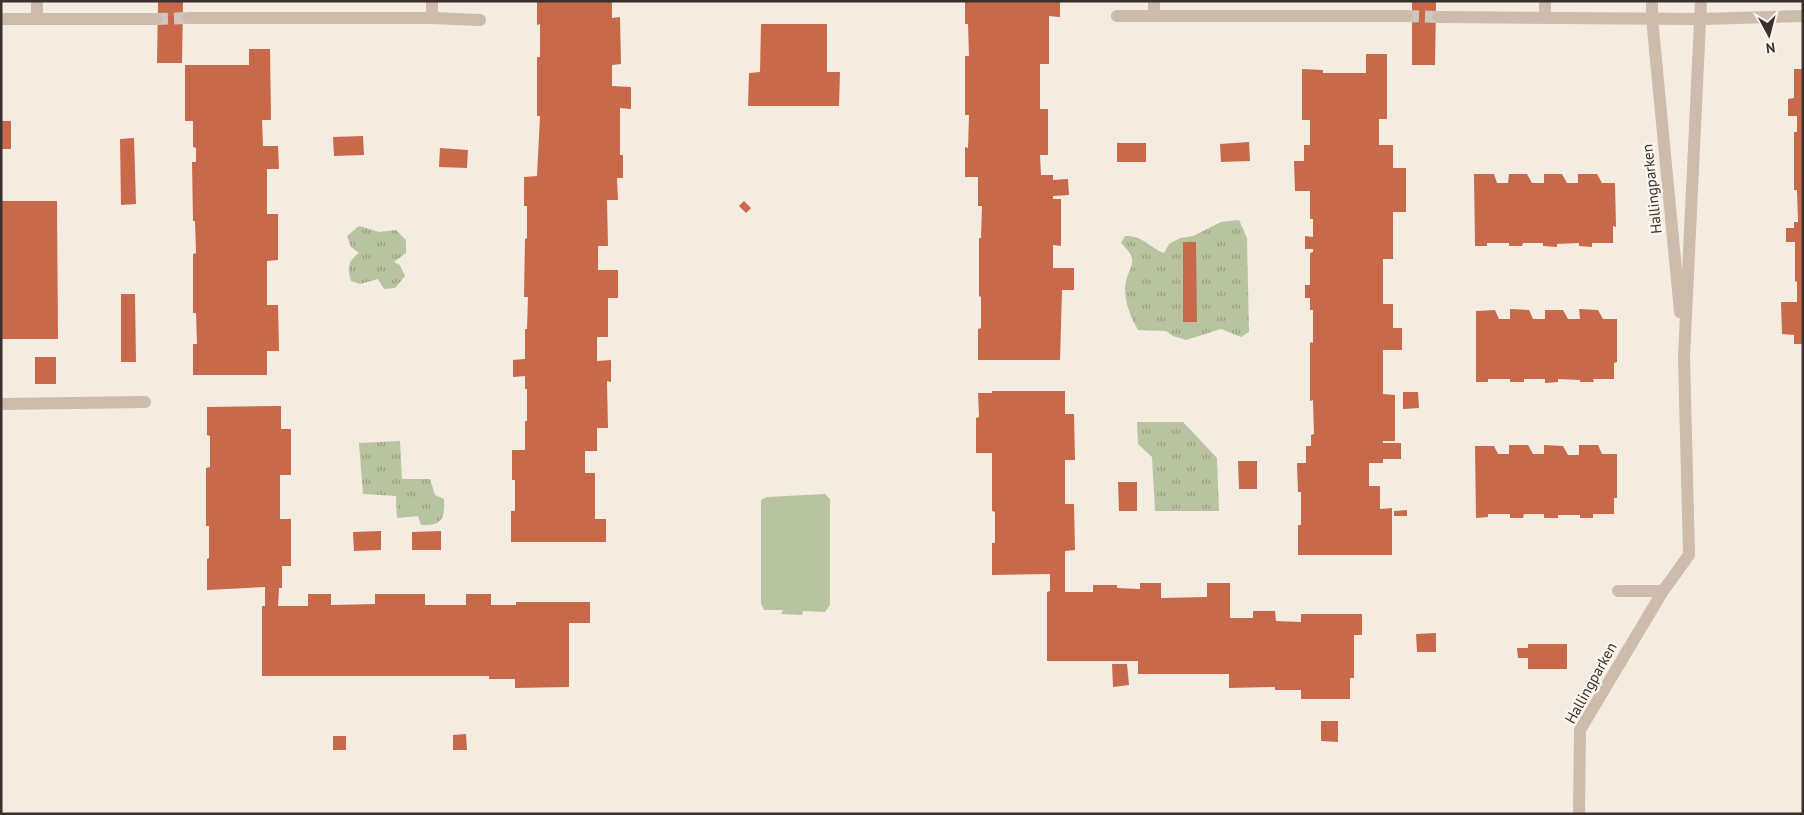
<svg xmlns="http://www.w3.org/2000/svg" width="1804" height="815" viewBox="0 0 1804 815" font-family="'PT Sans',sans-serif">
	<defs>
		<pattern id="park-tufts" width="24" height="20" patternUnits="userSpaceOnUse" patternTransform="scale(1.25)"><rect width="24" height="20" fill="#b8c4a0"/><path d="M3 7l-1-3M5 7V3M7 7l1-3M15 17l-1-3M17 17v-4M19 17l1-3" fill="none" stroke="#97a083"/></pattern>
	</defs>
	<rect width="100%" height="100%" fill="#f4ebe1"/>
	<path fill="url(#park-tufts)" d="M 1239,220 L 1247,238 L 1249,332 L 1241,337 L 1221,329 L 1186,340 L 1173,336 L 1166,331 L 1138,330 C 1131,318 1125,303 1125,289 C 1126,266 1143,264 1121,243 L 1125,236 C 1142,235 1149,247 1164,253 L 1169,244 L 1180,238 L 1193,236 L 1221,222 Z
		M 359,226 L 379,232 L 396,230 L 406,240 L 406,253 L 394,262 L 400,265 L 405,276 L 395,288 L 384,289 L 378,279 L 360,284 L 351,281 C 347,268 348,261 359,253 L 351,247 L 347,236 Z
		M 1137,422 L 1183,422 L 1217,458 L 1219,511 L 1155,511 L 1152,457 L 1138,444 Z
		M 400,441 L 402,479 L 430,479 L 435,495 L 444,499 C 445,519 442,526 421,525 L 418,516 L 397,518 L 396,496 L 363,494 L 359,443 Z"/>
	<path fill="#b8c4a0" d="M 825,494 L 830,499 L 830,605 L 825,612 L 803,611 L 802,615 L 781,614 L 783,610 L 764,610 L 761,603 L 761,500 L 767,497 Z"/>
	<path fill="#c8694b" d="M 158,1 L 183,1 L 182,63 L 157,63 Z
		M 537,1 L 612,1 L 612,18 L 620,17 L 621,64 L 612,65 L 612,86 L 631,87 L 631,109 L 620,108 L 620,155 L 623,155 L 623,178 L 617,178 L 618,200 L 607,200 L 608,246 L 598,246 L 598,270 L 618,270 L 618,298 L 608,298 L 608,337 L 597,337 L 597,361 L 611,360 L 611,382 L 607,381 L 608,428 L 597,428 L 597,451 L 585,451 L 585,473 L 595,473 L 595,519 L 606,519 L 606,542 L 511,542 L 511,511 L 515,511 L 515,480 L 512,480 L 512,450 L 525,450 L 525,421 L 527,421 L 527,389 L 525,389 L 525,376 L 513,377 L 513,360 L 525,359 L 525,329 L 527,329 L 528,297 L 524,297 L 525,239 L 527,238 L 527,206 L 524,206 L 524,177 L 537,176 L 540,116 L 537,116 L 537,57 L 540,57 L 540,24 L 537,25 Z
		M 965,1 L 1060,1 L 1060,17 L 1049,16 L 1049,64 L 1040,64 L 1040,109 L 1048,109 L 1048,155 L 1040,155 L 1041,175 L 1053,175 L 1053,180 L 1068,179 L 1069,195 L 1053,196 L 1053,199 L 1061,199 L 1061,246 L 1053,245 L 1053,268 L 1074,268 L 1074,290 L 1062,290 L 1060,360 L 978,360 L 978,329 L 981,328 L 981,297 L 979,296 L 979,238 L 981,238 L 982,206 L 978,206 L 978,177 L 965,177 L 965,147 L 968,148 L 969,115 L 965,115 L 965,56 L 969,56 L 968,24 L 965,24 Z
		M 1412,1 L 1436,1 L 1435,65 L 1412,65 Z
		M 761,24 L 827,24 L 827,72 L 840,72 L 839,106 L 748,106 L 749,73 L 760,72 Z
		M 249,49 L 270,49 L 271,120 L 262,120 L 263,146 L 278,146 L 279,169 L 267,169 L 267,214 L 278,214 L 278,260 L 267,261 L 267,305 L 278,305 L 279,351 L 267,351 L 267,375 L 193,375 L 193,344 L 197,344 L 196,313 L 193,313 L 193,254 L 196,253 L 195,221 L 193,221 L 192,162 L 196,162 L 196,148 L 193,147 L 193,121 L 185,121 L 185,65 L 249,65 Z
		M 1366,54 L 1387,54 L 1387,119 L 1379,119 L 1379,145 L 1393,145 L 1393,168 L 1406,168 L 1406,212 L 1393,212 L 1393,259 L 1383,259 L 1383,304 L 1393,304 L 1393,328 L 1402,328 L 1402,350 L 1383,350 L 1383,394 L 1395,395 L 1395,441 L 1383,441 L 1383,443 L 1401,443 L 1401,459 L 1383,459 L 1383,463 L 1369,463 L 1369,486 L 1380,486 L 1380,509 L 1392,508 L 1392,555 L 1298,555 L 1298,525 L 1301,525 L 1301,492 L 1298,492 L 1297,463 L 1306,463 L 1306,446 L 1311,446 L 1311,435 L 1314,434 L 1313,400 L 1310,401 L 1310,342 L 1313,343 L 1313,310 L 1310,310 L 1310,298 L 1305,298 L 1305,285 L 1310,285 L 1310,253 L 1313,252 L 1313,249 L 1305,249 L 1305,236 L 1313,237 L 1313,219 L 1310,219 L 1310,191 L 1295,191 L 1294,161 L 1304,161 L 1304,145 L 1310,145 L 1310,120 L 1302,120 L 1302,69 L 1323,70 L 1323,73 L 1366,73 Z
		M 1794,69 L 1803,69 L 1803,344 L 1794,344 L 1794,335 L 1782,334 L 1781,302 L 1797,302 L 1797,281 L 1795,282 L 1795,242 L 1786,242 L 1786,228 L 1794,228 L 1794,222 L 1798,222 L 1797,190 L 1794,190 L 1794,132 L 1797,132 L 1797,116 L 1788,116 L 1788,99 L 1794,98 Z
		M 1,121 L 11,121 L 11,149 L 1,149 Z
		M 363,136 L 364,155 L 334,156 L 333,137 Z
		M 134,138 L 136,204 L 121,205 L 120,139 Z
		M 1249,142 L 1250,161 L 1221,162 L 1220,144 Z
		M 1117,143 L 1146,143 L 1146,162 L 1117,162 Z
		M 440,148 L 468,150 L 467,168 L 439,167 Z
		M 1474,174 L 1494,174 L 1497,183 L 1508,183 L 1509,174 L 1527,174 L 1532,183 L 1544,183 L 1544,174 L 1562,174 L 1567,183 L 1578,183 L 1578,174 L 1597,174 L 1602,183 L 1615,183 L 1616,227 L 1613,226 L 1613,243 L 1592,243 L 1592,247 L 1579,246 L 1579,243 L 1557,244 L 1557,247 L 1543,246 L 1543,243 L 1523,243 L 1522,246 L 1509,246 L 1509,243 L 1487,243 L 1487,246 L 1475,246 Z
		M 1,201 L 57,201 L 58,339 L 1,339 Z
		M 744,201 L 751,208 L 746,213 L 739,206 Z
		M 1183,242 L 1196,242 L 1197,322 L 1183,322 Z
		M 121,294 L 135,294 L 136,362 L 121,362 Z
		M 1510,309 L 1529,310 L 1533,319 L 1545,319 L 1545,310 L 1563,310 L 1568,319 L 1580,319 L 1579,309 L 1598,310 L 1603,319 L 1617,319 L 1617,362 L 1614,363 L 1614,379 L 1593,379 L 1594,382 L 1580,382 L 1580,380 L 1558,379 L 1558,382 L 1545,383 L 1545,379 L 1524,379 L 1524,382 L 1510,382 L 1510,379 L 1488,379 L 1488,382 L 1476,382 L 1476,311 L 1495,310 L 1499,319 L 1510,319 Z
		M 35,357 L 56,357 L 56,384 L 35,384 Z
		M 992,391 L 1065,391 L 1065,414 L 1074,414 L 1075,460 L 1065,460 L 1065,504 L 1074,504 L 1075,550 L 1065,551 L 1065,592 L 1093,592 L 1093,585 L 1117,585 L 1117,588 L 1140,589 L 1140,583 L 1161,583 L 1161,598 L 1207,597 L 1207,583 L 1230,583 L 1230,618 L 1253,618 L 1253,611 L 1275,611 L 1276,621 L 1301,622 L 1301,614 L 1362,614 L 1362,635 L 1354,635 L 1354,678 L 1350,678 L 1350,699 L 1301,699 L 1301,690 L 1275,690 L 1275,687 L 1229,688 L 1229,674 L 1138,674 L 1138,661 L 1047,661 L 1047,592 L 1050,591 L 1050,574 L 992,575 L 992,543 L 995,543 L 995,512 L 992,511 L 992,453 L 976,453 L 976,418 L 979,417 L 978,393 L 992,393 Z
		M 1403,392 L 1418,392 L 1419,408 L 1403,409 Z
		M 281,406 L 281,429 L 291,429 L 291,475 L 280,475 L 280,519 L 291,519 L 291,566 L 282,566 L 282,588 L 279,588 L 278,606 L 308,606 L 308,594 L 331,594 L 331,605 L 375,604 L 375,594 L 425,594 L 425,605 L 466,605 L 466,594 L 491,594 L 491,605 L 516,605 L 516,602 L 590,602 L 590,623 L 569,623 L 569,687 L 515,688 L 515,679 L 489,679 L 489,676 L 262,676 L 262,606 L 265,606 L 265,587 L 207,590 L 207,559 L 209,558 L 209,526 L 206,526 L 206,468 L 210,467 L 210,436 L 207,435 L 207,407 Z
		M 1509,445 L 1528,445 L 1533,454 L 1544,454 L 1544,445 L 1563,446 L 1568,455 L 1579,455 L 1579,445 L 1598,445 L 1602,454 L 1617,454 L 1617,498 L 1614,498 L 1614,514 L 1593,514 L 1593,518 L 1580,518 L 1580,515 L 1558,515 L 1558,518 L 1544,518 L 1544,514 L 1524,514 L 1523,518 L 1510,518 L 1510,514 L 1488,514 L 1488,517 L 1476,518 L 1475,446 L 1494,446 L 1498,454 L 1509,454 Z
		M 1238,461 L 1257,461 L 1257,489 L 1239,489 Z
		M 1118,482 L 1137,482 L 1137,511 L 1119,511 Z
		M 1407,510 L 1407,516 L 1394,516 L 1394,511 Z
		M 381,531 L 381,550 L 354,551 L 353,532 Z
		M 441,531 L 441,550 L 412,550 L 412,532 Z
		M 1436,633 L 1436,652 L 1417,652 L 1416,634 Z
		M 1528,644 L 1567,644 L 1567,669 L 1528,669 L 1528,658 L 1518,658 L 1517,648 L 1528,648 Z
		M 1112,664 L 1127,664 L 1129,685 L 1113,687 Z
		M 1321,721 L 1338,721 L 1338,742 L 1321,741 Z
		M 466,734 L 467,750 L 453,750 L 453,735 Z
		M 333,736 L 346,736 L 346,750 L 333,750 Z"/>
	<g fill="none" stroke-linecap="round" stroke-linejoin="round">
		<path stroke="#cfc6bd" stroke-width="12" stroke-dasharray="12 6" stroke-linecap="butt" d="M 1407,16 L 1438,17
			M 156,19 L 188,18"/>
		<path stroke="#cdbbac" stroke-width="12" d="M 37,1 L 37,19
			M 1154,1 L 1154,16
			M 1652,1 L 1652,18 L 1680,312
			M 1117,16 L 1407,16
			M 1438,17 L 1701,19 L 1803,16
			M 1545,17 L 1545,1
			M 188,18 L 432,18 L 432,1
			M 432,18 L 480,20
			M 1,19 L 156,19
			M 1,404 L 145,402
			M 1618,591 L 1663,591
			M 1579,814 L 1580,730 L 1663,591 L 1689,555 L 1684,357 L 1701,1"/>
	</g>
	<g text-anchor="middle" stroke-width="5" stroke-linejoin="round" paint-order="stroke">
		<g font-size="15" fill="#3b302b" stroke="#fbf5ee">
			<text transform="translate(1652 189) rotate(-96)" y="5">Hallingparken</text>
			<text transform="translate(1591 683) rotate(-61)" y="5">Hallingparken</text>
		</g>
	</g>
	<rect width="1804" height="815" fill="none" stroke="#3b302b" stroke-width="5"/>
	<g transform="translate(1769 35) rotate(173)" stroke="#fbf5ee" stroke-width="4" paint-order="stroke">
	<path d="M0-4L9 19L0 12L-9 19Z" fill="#3b302b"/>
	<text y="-8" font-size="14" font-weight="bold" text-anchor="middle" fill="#3b302b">N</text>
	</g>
</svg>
